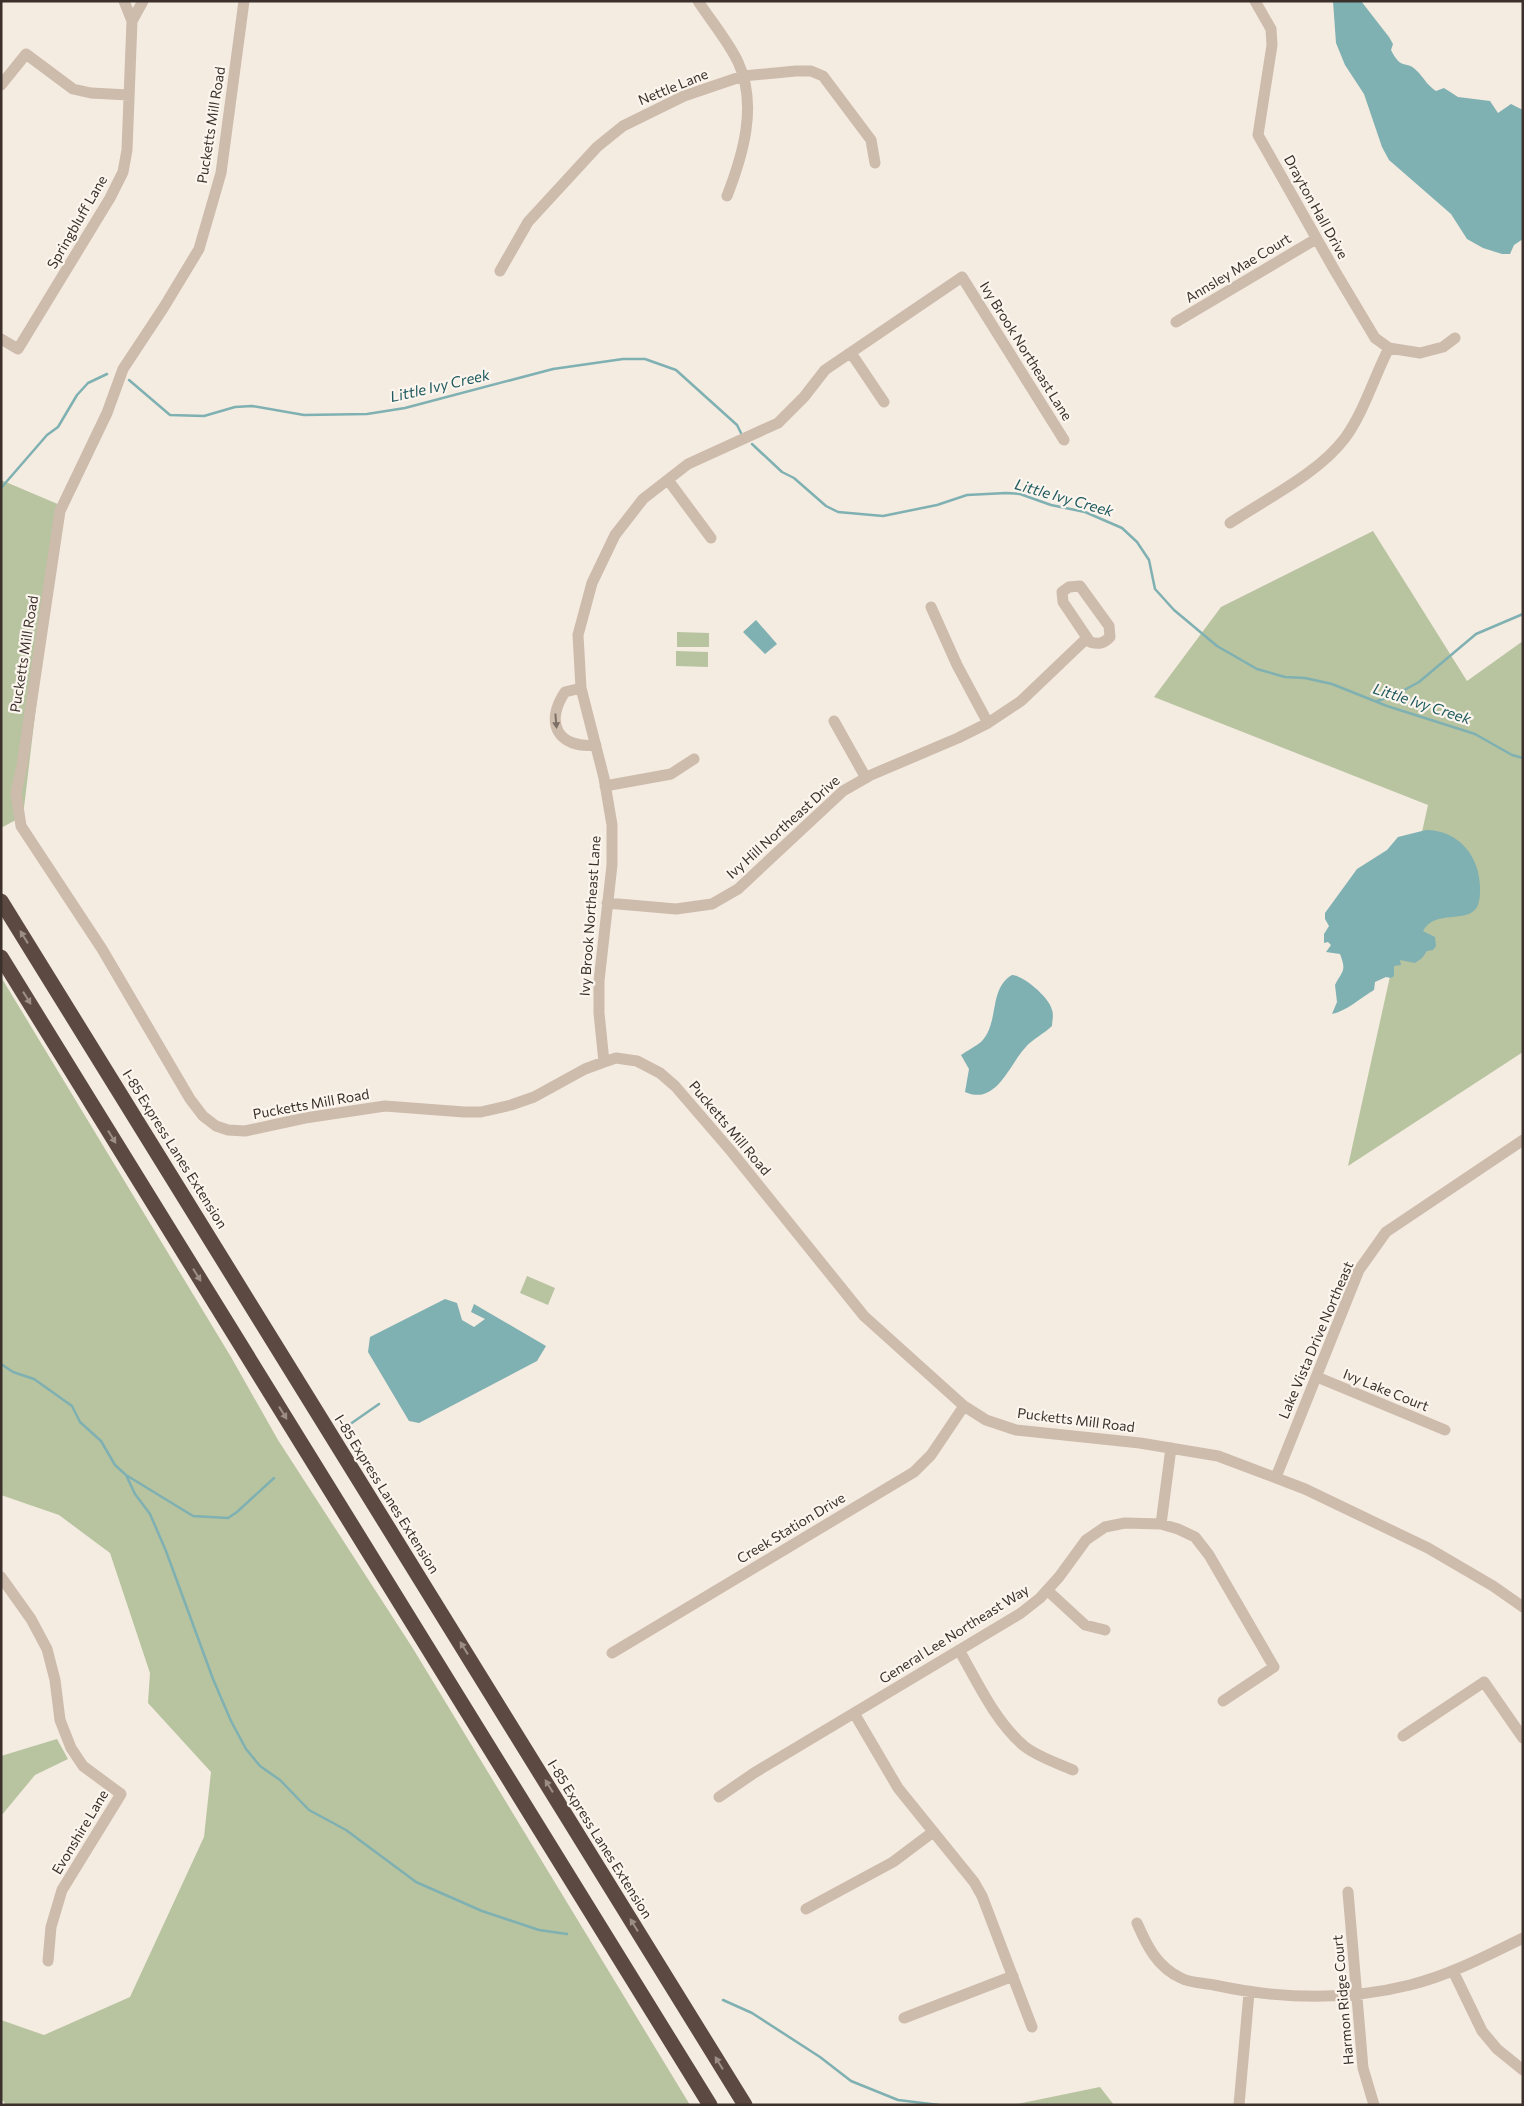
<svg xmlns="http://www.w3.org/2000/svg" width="1524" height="2106" viewBox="0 0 1524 2106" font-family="Commissioner,sans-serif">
	<rect width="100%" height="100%" fill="#f4ebe1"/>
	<path fill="#b8c4a0" d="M 1,480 L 60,505 L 23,816 L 1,828 Z
		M 1373,531 L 1467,681 L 1523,641 L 1523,1052 L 1348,1166 L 1428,805 L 1154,697 L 1221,607 Z
		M 677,632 L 709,633 L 709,647 L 677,647 Z
		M 676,651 L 708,652 L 708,667 L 676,666 Z
		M 1,977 L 231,1357 L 278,1440 L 412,1647 L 690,2105 L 6,2105 L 1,2098 L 1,2020 L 44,2035 L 130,1997 L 204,1837 L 211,1772 L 148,1703 L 150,1673 L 110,1553 L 59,1515 L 1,1495 Z
		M 527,1276 L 555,1288 L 548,1305 L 520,1293 Z
		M 57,1739 L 68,1759 L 35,1775 L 1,1816 L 1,1756 Z
		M 1100,2087 L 1114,2105 L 1012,2105 Z"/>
	<path fill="#7fb0b2" d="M 1333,1 L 1361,1 L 1389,37 L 1393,44 L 1391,50 C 1402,72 1406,59 1417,71 C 1424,78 1427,85 1436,91 L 1444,88 L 1458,97 L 1490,101 L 1498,113 L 1511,104 L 1523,110 L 1523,239 L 1514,245 L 1510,254 L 1502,254 L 1483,248 L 1467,239 L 1451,214 L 1389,160 L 1382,147 L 1364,94 L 1345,65 L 1336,43 Z
		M 756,620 L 777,644 L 765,654 L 743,632 Z
		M 1426,830 C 1459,830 1480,857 1480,888 C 1480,894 1480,902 1477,907 C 1467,924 1435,909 1423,931 L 1435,937 L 1436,946 L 1433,950 L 1427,951 L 1422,958 L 1415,963 L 1400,960 L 1401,965 L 1394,966 L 1394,976 L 1391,978 L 1386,977 L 1375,982 L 1374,990 C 1360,998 1347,1011 1332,1014 L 1337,1002 L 1335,985 C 1342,971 1347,972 1340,954 L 1326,952 L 1331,945 L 1328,942 L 1324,943 L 1324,934 L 1329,926 L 1325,919 L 1325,913 L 1357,869 L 1387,850 L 1398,837 Z
		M 1012,975 C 1023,975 1050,998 1052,1010 C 1054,1015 1052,1021 1052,1026 C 1044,1034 1032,1039 1025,1048 C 1009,1065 996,1106 965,1092 L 969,1069 L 961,1055 C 967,1051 976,1046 981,1042 C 1000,1023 988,989 1012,975 Z
		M 445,1299 L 457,1303 L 462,1320 L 474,1327 L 485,1319 L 471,1312 L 474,1304 L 546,1346 L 537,1361 L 419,1423 L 409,1421 L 368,1352 L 370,1337 Z"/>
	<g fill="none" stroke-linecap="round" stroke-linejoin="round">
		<path stroke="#7fb0b2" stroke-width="2.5" d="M 129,380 L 170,415 L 204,416 L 235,407 L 252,406 L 304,415 L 367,414 L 405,408 L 553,369 L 623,359 L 645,359 L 676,370 L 737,425 L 741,433
			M 752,444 L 782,472 L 794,478 L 826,506 L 838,512 L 883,516 L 937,505 L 967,495 L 1006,493 L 1020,494 L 1051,505 L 1085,512 L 1122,528 L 1137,542 L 1149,560 L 1155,589 L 1174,610 L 1217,646 L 1257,669 L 1285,677 L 1305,678 L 1332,684 L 1387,706 L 1475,734 L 1512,755 L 1523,758
			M 1,488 L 47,435 L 58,427 L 77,395 L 88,383 L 107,374
			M 1377,701 L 1395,695 L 1419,682 L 1476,634 L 1523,614
			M 1,1364 L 13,1372 L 34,1379 L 72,1406 L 80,1422 L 101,1441 L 115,1465 L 126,1475 L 193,1516 L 228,1518 L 237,1512 L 274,1478
			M 346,1427 L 379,1404
			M 126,1475 L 135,1494 L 150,1514 L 166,1551 L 213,1679 L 231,1721 L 246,1749 L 260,1766 L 280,1780 L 309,1810 L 346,1830 L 416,1882 L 482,1911 L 539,1930 L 567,1934
			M 723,2000 L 752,2013 L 820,2057 L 851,2081 L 898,2100 L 939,2105"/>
		<path stroke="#cdbbac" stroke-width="11" d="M 124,1 L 132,21 L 143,1
			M 244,1 L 221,173 L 199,249 L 164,307 L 123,369 L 107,413 L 60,511 L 22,766 L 16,793 L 21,826 L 102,949 L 190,1099 L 203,1116 L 216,1126 L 228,1130 L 245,1131 L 305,1118 L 385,1106 L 464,1112 L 481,1112 L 511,1105 L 534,1097 L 585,1069 L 604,1062 L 616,1058 L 637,1061 L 660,1073 L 675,1086 L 731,1151 L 864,1316 L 964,1406 L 986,1420 L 1016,1430 L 1140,1443 L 1218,1456 L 1305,1489 L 1428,1548 L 1493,1586 L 1523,1607
			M 698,1 C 711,21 728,41 738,62 C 758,105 743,155 727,196
			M 1255,1 L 1271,29 L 1272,45 L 1258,135 L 1335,271 L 1375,338 L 1389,348 L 1420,353 L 1443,347 L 1455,338
			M 1,85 L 26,54 L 73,89 L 91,93 L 129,95
			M 500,271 L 528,222 L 597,147 L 623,126 L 684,96 L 743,76 L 796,71 L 811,71 L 823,76 L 871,140 L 875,163
			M 1176,322 L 1316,239
			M 1,339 L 18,349 L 110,198 L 123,172 L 127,150 L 132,21
			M 851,353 L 884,402
			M 668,480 L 711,538
			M 1230,523 C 1266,499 1319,473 1345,438 C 1364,412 1374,377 1389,348
			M 1080,586 L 1109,626 L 1110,637 C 1104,643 1099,645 1090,642 L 1063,602 L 1062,592 L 1069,587 Z
			M 931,607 L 957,665 L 988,723
			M 581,688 L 565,692 C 544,723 558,749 596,745
			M 834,721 L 866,778
			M 605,786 L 671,774 L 694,759
			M 607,903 L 676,909 L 712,904 L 738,889 L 843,791 L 871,775 L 958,738 L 988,723 L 1021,701 L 1087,638
			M 604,1062 L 599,1013 L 599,981 L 612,865 L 612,825 L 604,778 L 581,688 L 578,635 L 592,583 L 615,535 L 643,499 L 688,464 L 778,423 L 804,397 L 825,370 L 962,277 L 1064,440
			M 1317,1377 L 1445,1430
			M 1276,1477 L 1359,1270 L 1386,1232 L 1523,1140
			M 1161,1524 L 1171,1448
			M 1,1577 L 31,1619 L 47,1649 L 55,1680 L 60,1720 L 71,1748 L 83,1766 L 121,1794 L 62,1890 L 51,1927 L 48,1961
			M 1047,1590 L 1085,1625 L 1105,1630
			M 959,1650 C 978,1683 995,1721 1024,1746 C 1038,1757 1057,1763 1073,1770
			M 612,1653 L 914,1472 L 931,1455 L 964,1406
			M 854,1713 L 898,1788 L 974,1882 L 982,1896 L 1032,2027
			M 1403,1736 L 1484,1682 L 1523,1738
			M 719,1797 L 754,1773 L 1021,1613 L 1040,1598 L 1059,1577 L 1086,1540 L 1105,1527 L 1125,1523 L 1161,1524 L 1178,1529 L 1195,1537 L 1209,1555 L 1274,1667 L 1223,1701
			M 1348,1892 L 1363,2068 L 1374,2105
			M 806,1909 L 893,1862 L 933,1832
			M 1137,1923 C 1147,1946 1157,1967 1181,1978 C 1190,1983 1204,1983 1214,1985 C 1279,1999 1346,2001 1410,1985 C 1450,1975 1486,1956 1523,1938
			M 1453,1971 L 1482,2031 L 1497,2049 L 1523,2070
			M 904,2018 L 1013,1976
			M 1239,2105 L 1249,1993"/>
		<path stroke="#5c4a42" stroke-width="15" d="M 1,901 L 745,2105
			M 1,957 L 710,2105"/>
	</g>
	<defs><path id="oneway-solid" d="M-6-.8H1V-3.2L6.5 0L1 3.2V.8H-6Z" transform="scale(1.25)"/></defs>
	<use fill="#7d6f65" href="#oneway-solid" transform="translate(556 721) rotate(85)"/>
	<g fill="#9c8e87">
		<use href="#oneway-solid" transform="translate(24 937) rotate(-122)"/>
		<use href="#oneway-solid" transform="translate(27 998) rotate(58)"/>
		<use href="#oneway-solid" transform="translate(112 1137) rotate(58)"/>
		<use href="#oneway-solid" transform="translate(197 1275) rotate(58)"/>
		<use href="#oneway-solid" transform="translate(283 1413) rotate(58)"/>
		<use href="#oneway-solid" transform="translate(464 1648) rotate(-122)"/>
		<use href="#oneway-solid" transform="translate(549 1786) rotate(-122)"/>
		<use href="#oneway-solid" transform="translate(634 1925) rotate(-122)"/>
		<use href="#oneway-solid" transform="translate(719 2063) rotate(-122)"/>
	</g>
	<g text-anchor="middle" stroke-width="4.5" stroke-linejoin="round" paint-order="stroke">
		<g font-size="14" fill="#3b302b" stroke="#fbf5ee">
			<text transform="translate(673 87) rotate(-22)" y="5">Nettle Lane</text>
			<text transform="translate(211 125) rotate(-81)" y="5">Pucketts Mill Road</text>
			<text transform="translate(1316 207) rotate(61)" y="5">Drayton Hall Drive</text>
			<text transform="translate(77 222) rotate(-60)" y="5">Springbluff Lane</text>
			<text transform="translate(1238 268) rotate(-31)" y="5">Annsley Mae Court</text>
			<text transform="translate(1026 351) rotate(58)" y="5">Ivy Brook Northeast Lane</text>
			<text transform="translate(24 654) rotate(-81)" y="5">Pucketts Mill Road</text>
			<text transform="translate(783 827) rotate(-42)" y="5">Ivy Hill Northeast Drive</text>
			<text transform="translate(590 916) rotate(-86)" y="5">Ivy Brook Northeast Lane</text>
			<text transform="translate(311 1104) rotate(-10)" y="5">Pucketts Mill Road</text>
			<text transform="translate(730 1128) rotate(50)" y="5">Pucketts Mill Road</text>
			<text transform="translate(175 1149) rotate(58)" y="5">I-85 Express Lanes Extension</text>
			<text transform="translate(1316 1340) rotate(-67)" y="5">Lake Vista Drive Northeast</text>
			<text transform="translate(1386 1390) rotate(22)" y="5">Ivy Lake Court</text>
			<text transform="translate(1076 1420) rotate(7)" y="5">Pucketts Mill Road</text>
			<text transform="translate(387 1494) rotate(58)" y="5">I-85 Express Lanes Extension</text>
			<text transform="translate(791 1528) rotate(-31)" y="5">Creek Station Drive</text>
			<text transform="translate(954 1634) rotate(-32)" y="5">General Lee Northeast Way</text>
			<text transform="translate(80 1832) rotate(-59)" y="5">Evonshire Lane</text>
			<text transform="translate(600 1839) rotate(58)" y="5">I-85 Express Lanes Extension</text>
			<text transform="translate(1343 2000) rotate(-95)" y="5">Harmon Ridge Court</text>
		</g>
		<g font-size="15" font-style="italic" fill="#1f5a5e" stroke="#fbf5ee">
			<text transform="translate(440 386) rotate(-13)" y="5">Little Ivy Creek</text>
			<text transform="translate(1064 498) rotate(16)" y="5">Little Ivy Creek</text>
			<text transform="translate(1422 704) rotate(18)" y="5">Little Ivy Creek</text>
		</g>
	</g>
	<rect width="1524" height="2106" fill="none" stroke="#3b302b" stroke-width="5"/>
</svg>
